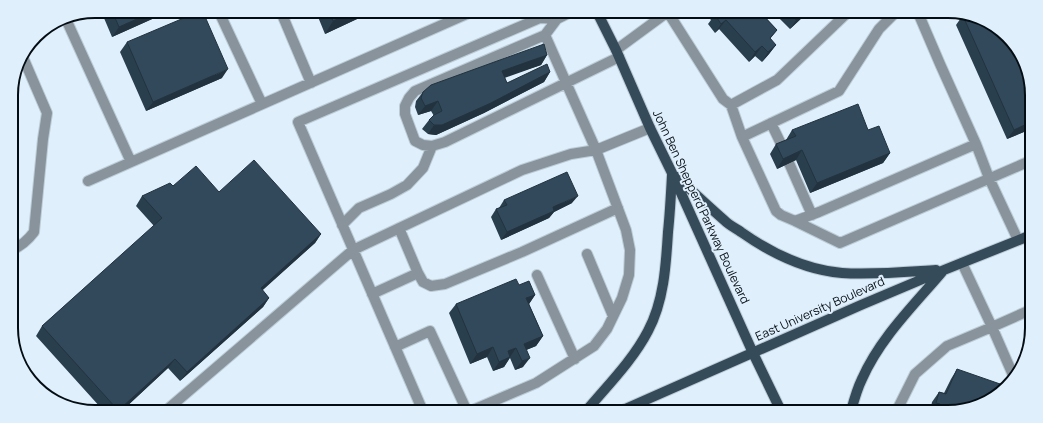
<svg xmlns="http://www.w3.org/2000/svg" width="1043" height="423" viewBox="0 0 1043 423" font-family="Manrope,sans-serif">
	<rect width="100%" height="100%" fill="#dff0fc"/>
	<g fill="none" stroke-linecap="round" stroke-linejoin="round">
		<g stroke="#bcccd7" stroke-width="12">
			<path id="minor" d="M 219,12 L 262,104
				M 281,12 L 311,83
				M 669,14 L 723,99 L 731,105 L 777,80 L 845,15
				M 919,15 L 940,64 L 976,144 L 989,178 L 1018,240
				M 65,17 L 131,162
				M 557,19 L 545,35 L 415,91 L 409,98 L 405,106 L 405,114 L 415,141 L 423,145 L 432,146 L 445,142 L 619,57
				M 616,50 L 665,14
				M 731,105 L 742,137 L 776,211 L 781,215 L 795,221 L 819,212 L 976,144
				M 771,123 L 783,148
				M 742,137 L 839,91 L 879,29 L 893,15
				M 789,163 L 812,215
				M 88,181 L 469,13
				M 795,221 L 840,243 L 1030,161
				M 342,225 L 359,208 L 391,194 L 407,185 L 423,168 L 432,146
				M 399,228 L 418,273 L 423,282 L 431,286 L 445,284 L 522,252 L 618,208
				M 12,250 C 21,246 28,240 34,232 L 43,139 L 47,113 L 22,55
				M 587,254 L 613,316
				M 537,275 L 575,359
				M 372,294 L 418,273
				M 395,347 L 430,331 L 466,409
				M 1013,375 L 992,327 L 1028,311
				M 169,408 L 353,250 L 522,170 L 571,154 L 596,150 L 545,35
				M 422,409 L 298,122 L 540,18 L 557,19 L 569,13
				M 475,409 L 536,383 L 594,346 L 607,329 L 622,298 L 629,275 L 630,250 L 626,230 L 596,150 L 650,128
				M 896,412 L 915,374 L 947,346 L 992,327 L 962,263"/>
		</g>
		<g stroke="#bcccd7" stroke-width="12">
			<path id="major" d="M 598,14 L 616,50 L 650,128 L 672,173 L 753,353 L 781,411
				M 677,177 C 692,191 708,206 724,220 C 729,225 735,228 741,232 C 771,253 805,270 842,273 C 873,275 905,272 936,270
				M 587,410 C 608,385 633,360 648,331 C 664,301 666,265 668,232 C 670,213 671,194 672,175
				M 623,410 L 861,305 L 944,270 L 1029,236
				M 851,411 C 854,400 857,389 862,379 C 880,338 914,305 942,272"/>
		</g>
		<use href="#minor" stroke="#88939c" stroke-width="10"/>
		<use href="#major" stroke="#364b59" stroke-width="10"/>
	</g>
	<path fill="#2a3f4d" d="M 101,11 L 170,11 L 112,37 Z
		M 316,12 L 372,12 L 325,34 Z
		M 706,14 L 762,14 L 777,30 L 770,39 L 776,45 L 769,54 L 762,62 L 755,56 L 749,62 L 719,29 L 715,33 L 708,24 L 711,20 Z
		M 776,15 L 805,15 L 790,29 Z
		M 963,15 L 1031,129 L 1007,139 L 956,25 Z
		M 127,42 L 222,78 L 146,111 L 120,52 Z
		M 547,55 L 541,65 L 504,77 L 507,83 L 550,72 L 544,82 L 484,113 L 436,135 L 428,134 L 422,129 L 429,120 L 434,116 L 431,111 L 418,115 L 415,107 L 416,101 L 423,92 Z
		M 792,130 L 868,130 L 890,153 L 883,163 L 810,193 L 796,160 L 777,169 L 770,154 L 776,144 L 786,140 Z
		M 173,186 L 219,192 L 321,234 L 315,243 L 262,290 L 269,298 L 263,307 L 180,381 L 168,368 L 125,408 L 101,408 L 36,336 L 42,326 L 154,226 L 136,206 L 142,196 Z
		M 504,200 L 572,203 L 554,212 L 549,218 L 501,240 L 491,217 L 496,209 L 499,208 Z
		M 519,285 L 535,295 L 529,304 L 543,336 L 536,346 L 526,350 L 523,367 L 515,370 L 510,358 L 504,367 L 493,371 L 487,357 L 470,364 L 449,313 L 456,304 Z
		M 957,369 L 997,394 L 953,412 L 930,412 L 932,402 L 939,392 L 944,393 L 951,379 Z"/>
	<path fill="#22333f" d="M 155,11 L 170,11 L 112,37 L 119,27 Z
		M 354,12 L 372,12 L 325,34 L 333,21 Z
		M 802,15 L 805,15 L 790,29 L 796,20 Z
		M 726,20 L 719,29 L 715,33 L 721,24 Z
		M 776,45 L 769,54 L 762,62 L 768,52 Z
		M 762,46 L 755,56 L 749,62 L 755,52 Z
		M 547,55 L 541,65 L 496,81 L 502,71 Z
		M 228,69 L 222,78 L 146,111 L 153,102 Z
		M 550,72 L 544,82 L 484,113 L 436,135 L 428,134 L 434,125 Z
		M 438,101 L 431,111 L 418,115 L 425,106 Z
		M 1031,122 L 1031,129 L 1007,139 L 1014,130 Z
		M 802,150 L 796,160 L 777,169 L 783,159 Z
		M 890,153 L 883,163 L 810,193 L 817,183 Z
		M 578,196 L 572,203 L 554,212 L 549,218 L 501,240 L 507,232 L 553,207 Z
		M 321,234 L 315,243 L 254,298 L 261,288 Z
		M 535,295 L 529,304 L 526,298 Z
		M 269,298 L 263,307 L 180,381 L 187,372 Z
		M 543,336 L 536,346 L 519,353 L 524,344 Z
		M 493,347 L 487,357 L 470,364 L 477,354 Z
		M 516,348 L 510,357 L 508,351 Z
		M 510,357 L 504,367 L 493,371 L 499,362 Z
		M 530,358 L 523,367 L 515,370 L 522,361 Z
		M 175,359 L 168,368 L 125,408 L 121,408 Z"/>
	<path fill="#31495a" stroke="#22333f" d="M 112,11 L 155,11 L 119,27 Z
		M 198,12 L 203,12 L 228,69 L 153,102 L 127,42 Z
		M 329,12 L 354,12 L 333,21 Z
		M 715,14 L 762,14 L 777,30 L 770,38 L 776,45 L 768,52 L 762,46 L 755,52 L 726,20 L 721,24 L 715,15 Z
		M 792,15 L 802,15 L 796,20 Z
		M 963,16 L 975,16 L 1014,44 L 1031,84 L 1031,122 L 1014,130 Z
		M 544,44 L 547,55 L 502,71 L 507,83 L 547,64 L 550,72 L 491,103 L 442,125 L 434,125 L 429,120 L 434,115 L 442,111 L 438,101 L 425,106 L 421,98 L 423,92 L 431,85 Z
		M 858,104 L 868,130 L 879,126 L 890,153 L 817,183 L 802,150 L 783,159 L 776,144 L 796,136 L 792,130 Z
		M 254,160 L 321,234 L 261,288 L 269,298 L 187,372 L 175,359 L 121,408 L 116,408 L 42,326 L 162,218 L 142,196 L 170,183 L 173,186 L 196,166 L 219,192 Z
		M 567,172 L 578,196 L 553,207 L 554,211 L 507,232 L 496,209 L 507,205 L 504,200 Z
		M 516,279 L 519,285 L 529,281 L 535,295 L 526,298 L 543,336 L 524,344 L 530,358 L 522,361 L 516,348 L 508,351 L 510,357 L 499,362 L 493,347 L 477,354 L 456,304 Z
		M 957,369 L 1003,385 L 997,394 L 999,394 L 953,412 L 936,412 L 940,404 L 936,403 L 939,392 L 946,394 Z"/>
	<g text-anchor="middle" stroke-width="4" stroke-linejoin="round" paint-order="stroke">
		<g font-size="12" fill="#050d14" stroke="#dff0fc">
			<text transform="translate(701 207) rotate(65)" y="4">John Ben Shepperd Parkway Boulevard</text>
			<text transform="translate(820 309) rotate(-24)" y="4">East University Boulevard</text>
		</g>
	</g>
	<path d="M0 0H1043V423H0ZM95 18H948A77 77 0 0 1 1025 95V328A77 77 0 0 1 948 405H95A77 77 0 0 1 18 328V95A77 77 0 0 1 95 18Z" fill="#dff0fc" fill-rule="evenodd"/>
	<path fill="none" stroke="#050d14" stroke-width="2" d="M95 18H948A77 77 0 0 1 1025 95V328A77 77 0 0 1 948 405H95A77 77 0 0 1 18 328V95A77 77 0 0 1 95 18Z"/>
</svg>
